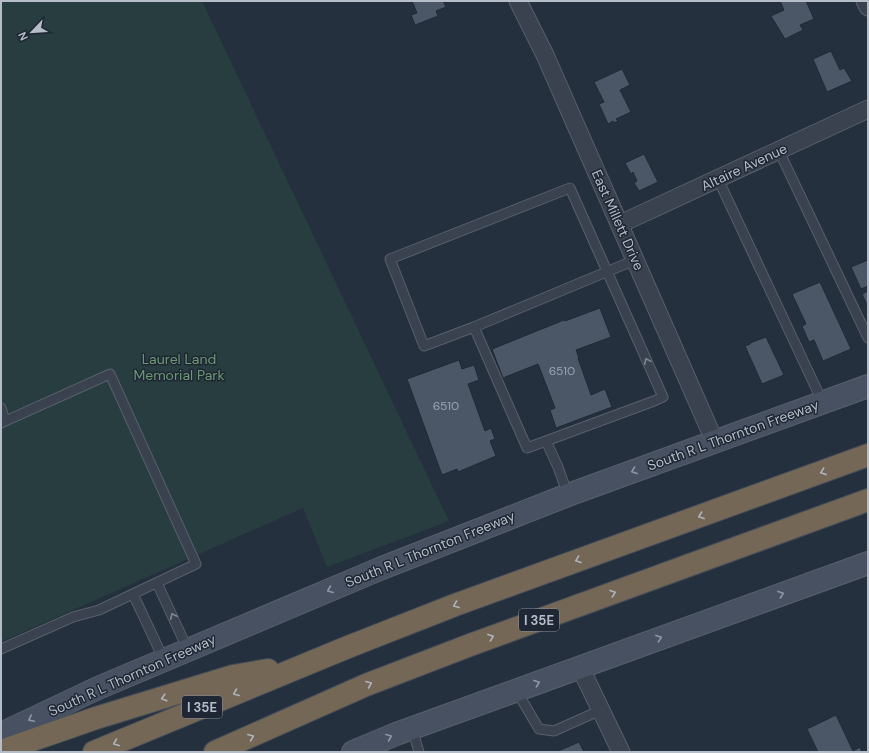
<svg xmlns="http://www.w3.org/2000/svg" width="869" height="753" viewBox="0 0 869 753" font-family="'DM Sans',sans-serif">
	<rect width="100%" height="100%" fill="#25303e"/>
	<path fill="#273d3f" d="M 1,1 L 202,1 L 449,521 L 327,567 L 303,508 L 1,642 Z"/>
	<path fill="#4b5767" stroke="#202935" d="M 412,1 L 443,1 L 446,7 L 436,11 L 438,16 L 415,25 L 411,15 L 417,13 Z
		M 780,1 L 806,1 L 814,19 L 800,25 L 803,30 L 785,39 L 771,16 L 784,10 Z
		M 831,51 L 840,70 L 844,68 L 852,81 L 827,92 L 813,59 Z
		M 622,69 L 630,85 L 620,90 L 631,112 L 616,119 L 618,121 L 614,123 L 613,121 L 608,124 L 599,104 L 604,102 L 594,82 Z
		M 644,154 L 658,182 L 639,191 L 634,183 L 637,181 L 633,172 L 631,174 L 625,163 Z
		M 868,260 L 868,286 L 861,289 L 851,267 Z
		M 820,282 L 851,349 L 823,361 L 814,340 L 809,342 L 802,326 L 806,324 L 792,294 Z
		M 868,291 L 868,307 L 862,294 Z
		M 600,308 L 611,337 L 576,350 L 579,358 L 578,358 L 591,395 L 605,389 L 612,407 L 556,428 L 550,410 L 555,408 L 538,364 L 503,378 L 492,349 L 564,320 L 565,321 Z
		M 766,337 L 784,375 L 762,384 L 745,346 L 750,344 L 750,343 Z
		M 459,360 L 462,369 L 474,365 L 479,380 L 468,384 L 485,431 L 491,428 L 495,439 L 490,441 L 496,456 L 458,472 L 457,469 L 442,475 L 407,379 Z
		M 836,715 L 853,751 L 860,747 L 862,752 L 818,752 L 807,729 Z
		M 579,742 L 584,752 L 556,752 Z"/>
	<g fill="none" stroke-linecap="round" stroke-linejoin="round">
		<g stroke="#57606c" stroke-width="11">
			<path id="lane" d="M 779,151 L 868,338
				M 718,179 L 823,403
				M 474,327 L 424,346 L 390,259 L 570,188 L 663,397 L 654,401 L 527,448 L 474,327 L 635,260
				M 1,408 L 5,421
				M 1,423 L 110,374 L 196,564 L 99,610 L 73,617 L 1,649
				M 546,441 L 558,467 L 568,495
				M 157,583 L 188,650
				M 133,594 L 164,660
				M 516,690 L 539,729 L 554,731 L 601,710
				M 412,728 L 419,752"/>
		</g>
		<g stroke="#57606c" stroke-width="19">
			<path id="street" d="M 518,1 L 545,55 L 715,442
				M 865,1 L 868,7
				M 620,224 L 868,109
				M 580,667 L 621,752"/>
		</g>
		<g stroke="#57606c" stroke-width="24">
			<path id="secondary" d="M 1,734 L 98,688 L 382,568 L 568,495 L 868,386
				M 353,752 L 396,734 L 868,563"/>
		</g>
		<g stroke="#444d59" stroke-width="24">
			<path id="highway" d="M 1,751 L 96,718 L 233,676 L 268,670
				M 94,752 L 348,647 L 455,605 L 868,455
				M 215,752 L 366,685 L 470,645 L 868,500"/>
		</g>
		<use href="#lane" stroke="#39424e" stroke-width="9"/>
		<use href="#street" stroke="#39424e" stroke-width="17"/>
		<use href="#secondary" stroke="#475161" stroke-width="22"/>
		<use href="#highway" stroke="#746756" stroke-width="22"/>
	</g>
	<defs><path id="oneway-chevron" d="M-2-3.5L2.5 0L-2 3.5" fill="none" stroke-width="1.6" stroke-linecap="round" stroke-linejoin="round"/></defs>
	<g stroke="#7d8692">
		<use href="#oneway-chevron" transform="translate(647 361) rotate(-114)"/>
		<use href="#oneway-chevron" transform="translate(173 616) rotate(-115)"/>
	</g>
	<g stroke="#8e97a5">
		<use href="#oneway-chevron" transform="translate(634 471) rotate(160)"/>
		<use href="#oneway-chevron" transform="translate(330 590) rotate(157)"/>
		<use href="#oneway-chevron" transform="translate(781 594) rotate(-20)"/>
		<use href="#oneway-chevron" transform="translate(659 638) rotate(-20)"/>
		<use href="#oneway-chevron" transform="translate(537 683) rotate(-20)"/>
		<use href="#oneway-chevron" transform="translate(31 719) rotate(155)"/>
		<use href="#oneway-chevron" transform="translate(389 737) rotate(-23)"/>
	</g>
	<g stroke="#aeb4be">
		<use href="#oneway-chevron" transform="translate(823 472) rotate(160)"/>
		<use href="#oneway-chevron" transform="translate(701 516) rotate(160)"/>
		<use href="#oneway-chevron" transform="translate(578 560) rotate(160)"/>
		<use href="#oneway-chevron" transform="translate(613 593) rotate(-20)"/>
		<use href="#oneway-chevron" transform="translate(456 605) rotate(159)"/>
		<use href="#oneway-chevron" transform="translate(491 637) rotate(-20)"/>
		<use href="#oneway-chevron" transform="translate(369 684) rotate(-22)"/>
		<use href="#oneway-chevron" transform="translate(236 693) rotate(158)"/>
		<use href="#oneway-chevron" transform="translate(164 698) rotate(163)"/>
		<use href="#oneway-chevron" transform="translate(251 737) rotate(-23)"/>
		<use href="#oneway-chevron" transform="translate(116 743) rotate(158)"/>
	</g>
	<g text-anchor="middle" stroke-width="3" stroke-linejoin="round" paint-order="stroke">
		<g font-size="12" fill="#9aa4b0">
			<text x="562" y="375">6510</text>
			<text x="446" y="410">6510</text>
		</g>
		<g fill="#1e2733" stroke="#88909c" stroke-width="1">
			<rect x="519" y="609" width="40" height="22" rx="3"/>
			<rect x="182" y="696" width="40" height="22" rx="3"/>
		</g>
		<g font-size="13" font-weight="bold" fill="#b5bdc9">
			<text x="539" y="625">I 35E</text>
			<text x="202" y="712">I 35E</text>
		</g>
		<g font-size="14" fill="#b5bdc9" stroke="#1e2733">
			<text transform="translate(744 167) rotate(-25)" y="5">Altaire Avenue</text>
			<text transform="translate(618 220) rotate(66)" y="5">East Millett Drive</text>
			<text transform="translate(733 435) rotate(-20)" y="5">South R L Thornton Freeway</text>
			<text transform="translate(430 549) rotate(-22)" y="5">South R L Thornton Freeway</text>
			<text transform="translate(132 675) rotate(-24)" y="5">South R L Thornton Freeway</text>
		</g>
		<g font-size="14" fill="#6c9a75" stroke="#1e2733">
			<text x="179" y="364">Laurel Land<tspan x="179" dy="16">Memorial Park</tspan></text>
		</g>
	</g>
	<rect width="869" height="753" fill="none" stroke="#b5bdc9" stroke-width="4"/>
	<g transform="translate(32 32) rotate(245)" stroke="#1e2733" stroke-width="3" paint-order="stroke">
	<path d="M0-3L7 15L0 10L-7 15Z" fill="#b5bdc9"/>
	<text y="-6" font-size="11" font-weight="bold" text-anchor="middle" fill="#b5bdc9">N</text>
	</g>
</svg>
